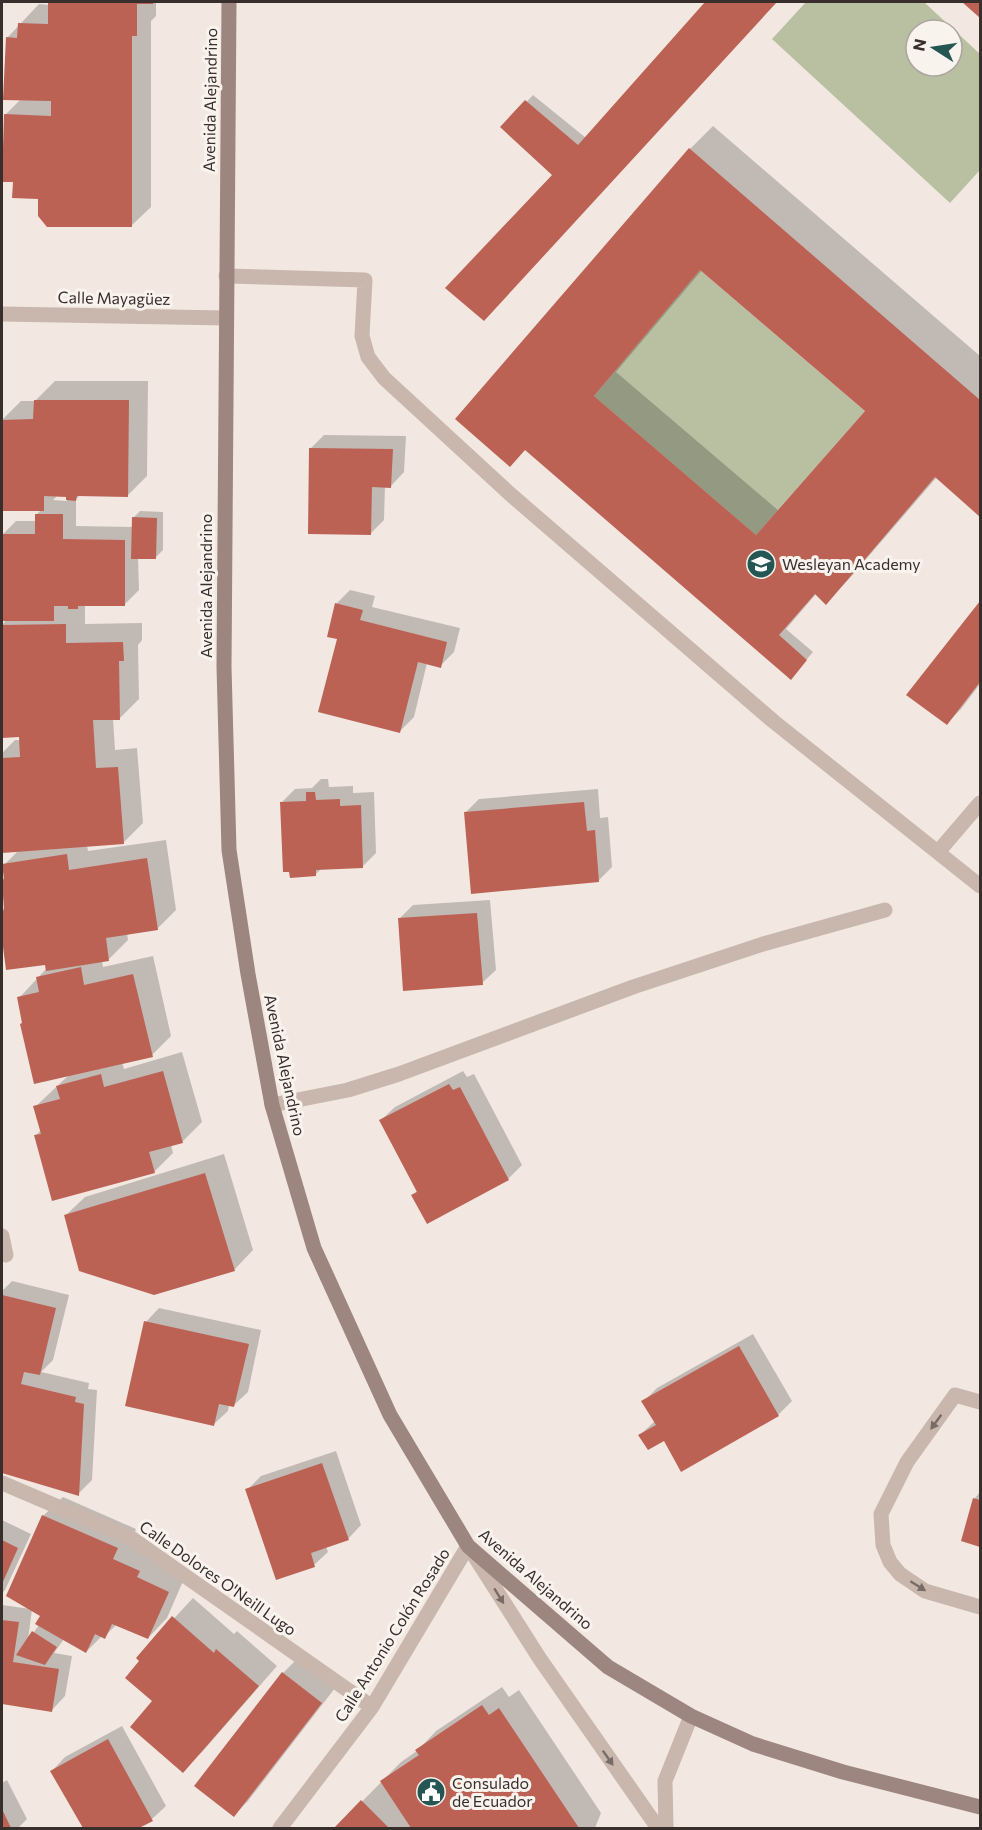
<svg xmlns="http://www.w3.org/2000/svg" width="982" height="1830" viewBox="0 0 982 1830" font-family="Commissioner,sans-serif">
	<rect width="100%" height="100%" fill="#f2e8e1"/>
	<path fill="#b9c0a2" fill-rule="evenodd" d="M 806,2 L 924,2 L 980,54 L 980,170 L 950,203 L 772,39 ZM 916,30 L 952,30 L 952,66 L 916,66 Z
		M 700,270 L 865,411 L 756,535 L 594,396 Z"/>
	<path fill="#0003" fill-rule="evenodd" d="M 50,2 L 156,2 L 156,16 L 151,21 L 151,207 L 131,226 L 40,197 L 14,181 L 6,114 L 21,99 L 7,38 L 39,4 L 50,5 Z
		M 707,2 L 776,2 L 490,312 L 555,175 L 503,127 L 533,95 L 586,138 Z
		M 713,126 L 980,356 L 980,515 L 937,477 L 849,579 L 826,603 L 816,594 L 786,629 L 813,652 L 797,671 L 526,448 L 690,149 ZM 702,270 L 868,410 L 779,511 L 616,372 Z
		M 55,381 L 148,381 L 147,476 L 128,495 L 81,494 L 76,499 L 76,526 L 133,527 L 133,518 L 140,511 L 163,512 L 163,550 L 156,557 L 138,557 L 139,590 L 125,604 L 85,604 L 85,624 L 142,623 L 142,640 L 138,645 L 139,699 L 120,718 L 113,719 L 115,750 L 137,748 L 143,823 L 124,842 L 87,845 L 88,851 L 166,840 L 176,910 L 157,929 L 127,933 L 128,940 L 109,959 L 102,961 L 103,967 L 153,956 L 171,1036 L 152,1055 L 122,1062 L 124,1069 L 182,1052 L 202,1122 L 182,1142 L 171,1145 L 173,1153 L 154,1172 L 35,1136 L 41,1130 L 35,1107 L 70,1074 L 24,1022 L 19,998 L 47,968 L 46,963 L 7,968 L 2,928 L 2,910 L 5,907 L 2,885 L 2,880 L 5,876 L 4,865 L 18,851 L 2,852 L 2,753 L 15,740 L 20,740 L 20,735 L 2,736 L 2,625 L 7,619 L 2,619 L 2,535 L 16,521 L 37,521 L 37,514 L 41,510 L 2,510 L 2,420 L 21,401 L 35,401 ZM 58,495 L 67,495 L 67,501 L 53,500 Z
		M 324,435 L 406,436 L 404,472 L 391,486 L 385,486 L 384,520 L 370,534 L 310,449 Z
		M 350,590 L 375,596 L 372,607 L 460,628 L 454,652 L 440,666 L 427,663 L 414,717 L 400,731 L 339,638 L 336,604 Z
		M 980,603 L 980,684 L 961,709 L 947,723 L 908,695 Z
		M 321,779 L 328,779 L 329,787 L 353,786 L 353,793 L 374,792 L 376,853 L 362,867 L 322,868 L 316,874 L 282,802 L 295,789 L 312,788 Z
		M 598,789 L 600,818 L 608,817 L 612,867 L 598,881 L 465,813 L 479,799 Z
		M 490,900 L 496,970 L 482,983 L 399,919 L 413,905 Z
		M 463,1071 L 467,1077 L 474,1074 L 522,1165 L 508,1179 L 413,1195 L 418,1190 L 381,1120 L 395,1107 Z
		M 224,1154 L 253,1250 L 234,1270 L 65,1216 L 85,1197 Z
		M 12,1281 L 69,1295 L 53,1360 L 41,1372 L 89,1383 L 88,1389 L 97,1390 L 92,1480 L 78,1494 L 2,1472 L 2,1291 Z
		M 159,1308 L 261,1330 L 248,1392 L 234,1405 L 229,1404 L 228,1411 L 214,1424 L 146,1322 Z
		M 753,1334 L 792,1401 L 778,1415 L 665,1439 L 640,1435 L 655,1421 L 643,1402 L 657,1388 Z
		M 336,1451 L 361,1525 L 348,1539 L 326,1546 L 328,1552 L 314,1565 L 247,1490 L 261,1476 Z
		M 980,1492 L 980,1546 L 962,1540 L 975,1498 Z
		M 63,1497 L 136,1529 L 131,1540 L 187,1572 L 167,1618 L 148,1638 L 117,1624 L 104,1637 L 102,1636 L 86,1652 L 64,1639 L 54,1653 L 72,1656 L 65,1696 L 52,1710 L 2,1703 L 2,1605 L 31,1609 L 43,1516 ZM 32,1609 L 42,1615 L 39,1625 L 28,1640 Z
		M 2,1520 L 31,1534 L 5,1590 L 2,1593 Z
		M 193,1598 L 234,1634 L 237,1631 L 277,1666 L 202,1752 L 182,1771 L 138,1657 Z
		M 297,1659 L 335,1688 L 248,1801 L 234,1815 L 196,1786 L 283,1673 Z
		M 502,1687 L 509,1697 L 519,1690 L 601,1813 L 595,1828 L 336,1828 L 401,1762 L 417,1751 L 436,1731 Z
		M 122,1726 L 166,1806 L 152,1819 L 136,1828 L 84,1828 L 52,1771 L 65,1757 Z
		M 7,1780 L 27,1819 L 18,1828 L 2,1828 L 2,1783 Z"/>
	<path fill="#bc6255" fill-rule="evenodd" d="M 48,2 L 153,2 L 153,4 L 137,4 L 137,36 L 132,36 L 132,227 L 47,227 L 38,216 L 38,199 L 12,198 L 13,182 L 2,182 L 4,114 L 51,116 L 51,101 L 3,100 L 6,37 L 17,38 L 18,23 L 48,24 Z
		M 705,2 L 777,2 L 484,321 L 445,288 L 552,175 L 500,127 L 525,100 L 578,145 Z
		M 962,2 L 980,2 L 980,18 Z
		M 689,148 L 980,400 L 980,517 L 935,477 L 826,605 L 815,594 L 779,635 L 807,660 L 791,680 L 525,450 L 510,467 L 455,419 ZM 700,270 L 865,411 L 756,535 L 594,396 Z
		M 34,400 L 129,400 L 128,497 L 77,496 L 76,501 L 66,500 L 66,497 L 44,496 L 44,511 L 2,511 L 2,420 L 33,419 Z
		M 309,448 L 393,449 L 391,488 L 372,487 L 371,535 L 308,534 Z
		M 35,514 L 63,514 L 63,539 L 125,540 L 125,606 L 78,606 L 78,609 L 68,609 L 68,606 L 54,606 L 54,621 L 2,621 L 2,534 L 35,534 Z
		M 132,517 L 157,518 L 156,559 L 131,559 Z
		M 980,601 L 980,682 L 947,725 L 906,695 Z
		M 335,603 L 363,610 L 360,620 L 447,642 L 441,668 L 418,662 L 400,733 L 318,712 L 337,639 L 327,637 Z
		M 66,624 L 66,643 L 123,642 L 124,661 L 119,661 L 120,720 L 93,720 L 96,768 L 118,767 L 124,844 L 2,853 L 2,758 L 20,757 L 19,737 L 2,738 L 2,625 Z
		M 306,792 L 315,792 L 316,800 L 340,799 L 340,806 L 361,805 L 363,868 L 316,870 L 316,876 L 290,878 L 289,872 L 283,872 L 280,802 L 306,801 Z
		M 584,802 L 587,831 L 595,830 L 599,882 L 471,894 L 464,812 Z
		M 67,854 L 69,870 L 147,858 L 158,930 L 106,938 L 109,961 L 46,971 L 45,965 L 6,970 L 2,939 L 2,911 L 4,910 L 2,880 L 4,879 L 2,864 Z
		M 477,913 L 483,985 L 403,991 L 398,918 Z
		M 81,967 L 84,985 L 133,974 L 153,1057 L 34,1084 L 20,1024 L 22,1023 L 17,997 L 39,992 L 36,977 Z
		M 163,1071 L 183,1143 L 149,1152 L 155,1173 L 52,1201 L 34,1135 L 41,1134 L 33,1106 L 60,1099 L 56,1086 L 101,1074 L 104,1087 Z
		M 449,1084 L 453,1090 L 460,1087 L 509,1180 L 427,1224 L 411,1195 L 417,1192 L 379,1120 Z
		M 205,1173 L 235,1271 L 154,1295 L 79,1271 L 64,1215 Z
		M 2,1295 L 56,1308 L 40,1375 L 24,1372 L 21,1384 L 76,1397 L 75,1402 L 84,1404 L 79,1496 L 2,1473 Z
		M 144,1321 L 249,1344 L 234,1407 L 219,1404 L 214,1426 L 125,1406 Z
		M 739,1346 L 779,1416 L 681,1472 L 664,1441 L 648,1450 L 638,1435 L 656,1425 L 641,1401 Z
		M 322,1463 L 349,1540 L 311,1553 L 315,1567 L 276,1580 L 245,1489 Z
		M 973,1498 L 980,1500 L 980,1547 L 961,1541 Z
		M 42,1515 L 118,1548 L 113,1559 L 140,1571 L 137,1577 L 169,1592 L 148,1639 L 112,1624 L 105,1639 L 95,1634 L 86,1653 L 35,1624 L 40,1616 L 6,1596 Z
		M 2,1540 L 18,1548 L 2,1584 Z
		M 172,1616 L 214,1653 L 216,1649 L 259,1686 L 183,1773 L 130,1727 L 152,1701 L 125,1678 L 139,1661 L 136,1658 Z
		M 2,1620 L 19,1622 L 13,1662 L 59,1669 L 52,1712 L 2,1704 Z
		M 32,1631 L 57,1647 L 45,1665 L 16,1655 Z
		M 282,1672 L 322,1703 L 234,1817 L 194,1786 Z
		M 482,1705 L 489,1715 L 499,1708 L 579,1828 L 411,1828 L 380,1781 L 419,1755 L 415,1750 Z
		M 108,1739 L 153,1821 L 139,1828 L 83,1828 L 50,1771 Z
		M 361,1800 L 389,1828 L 334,1828 Z
		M 2,1809 L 11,1828 L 2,1828 Z"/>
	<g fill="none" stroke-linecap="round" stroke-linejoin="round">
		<path stroke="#c9b7ae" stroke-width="15" d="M 226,276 L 365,280 L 362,336 L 368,357 L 384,378 L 510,494 L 773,721 L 980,886
			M 938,852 L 980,803
			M 272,1105 L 348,1090 L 399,1074 L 633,987 L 763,944 L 885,910
			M 980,1402 L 955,1395 L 907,1462 L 881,1514 L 883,1545 L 890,1562 L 900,1574 L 925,1591 L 980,1607"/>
		<path stroke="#c9b7ae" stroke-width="15" d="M 2,314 L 226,318
			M 2,1236 L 6,1255
			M 2,1483 L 131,1538 L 372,1707
			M 280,1828 L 372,1707 L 468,1546 L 540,1659 L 658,1828
			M 666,1828 L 665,1781 L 691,1716"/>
		<path stroke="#9d867f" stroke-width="15" d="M 229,2 L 224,667 L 229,850 L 248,974 L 272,1105 L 314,1248 L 390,1415 L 468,1546 L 608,1667 L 691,1716 L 753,1744 L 843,1772 L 980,1807"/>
	</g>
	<defs><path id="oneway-solid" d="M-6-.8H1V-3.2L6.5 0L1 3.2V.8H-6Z" transform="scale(1.5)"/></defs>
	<g fill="#796c66">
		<use href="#oneway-solid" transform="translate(936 1422) rotate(126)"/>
		<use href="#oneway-solid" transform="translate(918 1586) rotate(32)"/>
		<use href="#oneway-solid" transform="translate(499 1596) rotate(58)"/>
		<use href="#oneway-solid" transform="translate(608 1758) rotate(55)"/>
	</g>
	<defs>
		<g id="school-disc" transform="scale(1.5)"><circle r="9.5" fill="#245754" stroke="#f9f3ee"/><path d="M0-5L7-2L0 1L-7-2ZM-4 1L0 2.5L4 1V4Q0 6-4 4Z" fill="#fff"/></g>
		<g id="civic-disc" transform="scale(1.5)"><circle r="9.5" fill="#245754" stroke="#f9f3ee"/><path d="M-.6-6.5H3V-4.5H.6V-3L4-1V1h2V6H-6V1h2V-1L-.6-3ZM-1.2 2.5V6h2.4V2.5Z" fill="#fff"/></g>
	</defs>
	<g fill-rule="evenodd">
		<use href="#school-disc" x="761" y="564"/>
		<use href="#civic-disc" x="431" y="1792"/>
	</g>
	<g text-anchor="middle" stroke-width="6" stroke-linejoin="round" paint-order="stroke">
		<g font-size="16" fill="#382e2c" stroke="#f9f3ee">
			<text transform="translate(210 100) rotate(-89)" y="6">Avenida Alejandrino</text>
			<text transform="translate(114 298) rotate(1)" y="6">Calle Mayagüez</text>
			<text transform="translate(206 586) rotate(-90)" y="6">Avenida Alejandrino</text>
			<text transform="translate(285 1065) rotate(78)" y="6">Avenida Alejandrino</text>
			<text transform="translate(218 1578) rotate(35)" y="6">Calle Dolores O'Neill Lugo</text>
			<text transform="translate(536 1579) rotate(41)" y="6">Avenida Alejandrino</text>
			<text transform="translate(392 1635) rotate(-58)" y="6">Calle Antonio Colón Rosado</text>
		</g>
		<g font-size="16" fill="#382e2c" stroke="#f9f3ee" text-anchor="start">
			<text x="782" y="570">Wesleyan Academy</text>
			<text x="452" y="1789">Consulado<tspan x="452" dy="18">de Ecuador</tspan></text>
		</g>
	</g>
	<rect width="982" height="1830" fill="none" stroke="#382e2c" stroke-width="6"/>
	<g transform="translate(934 48) rotate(282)"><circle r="28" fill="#f9f3ee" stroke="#aca4a0" stroke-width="1.5"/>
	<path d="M0-4.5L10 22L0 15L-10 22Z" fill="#245754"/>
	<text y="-9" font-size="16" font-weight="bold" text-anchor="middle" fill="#382e2c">N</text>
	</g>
</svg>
